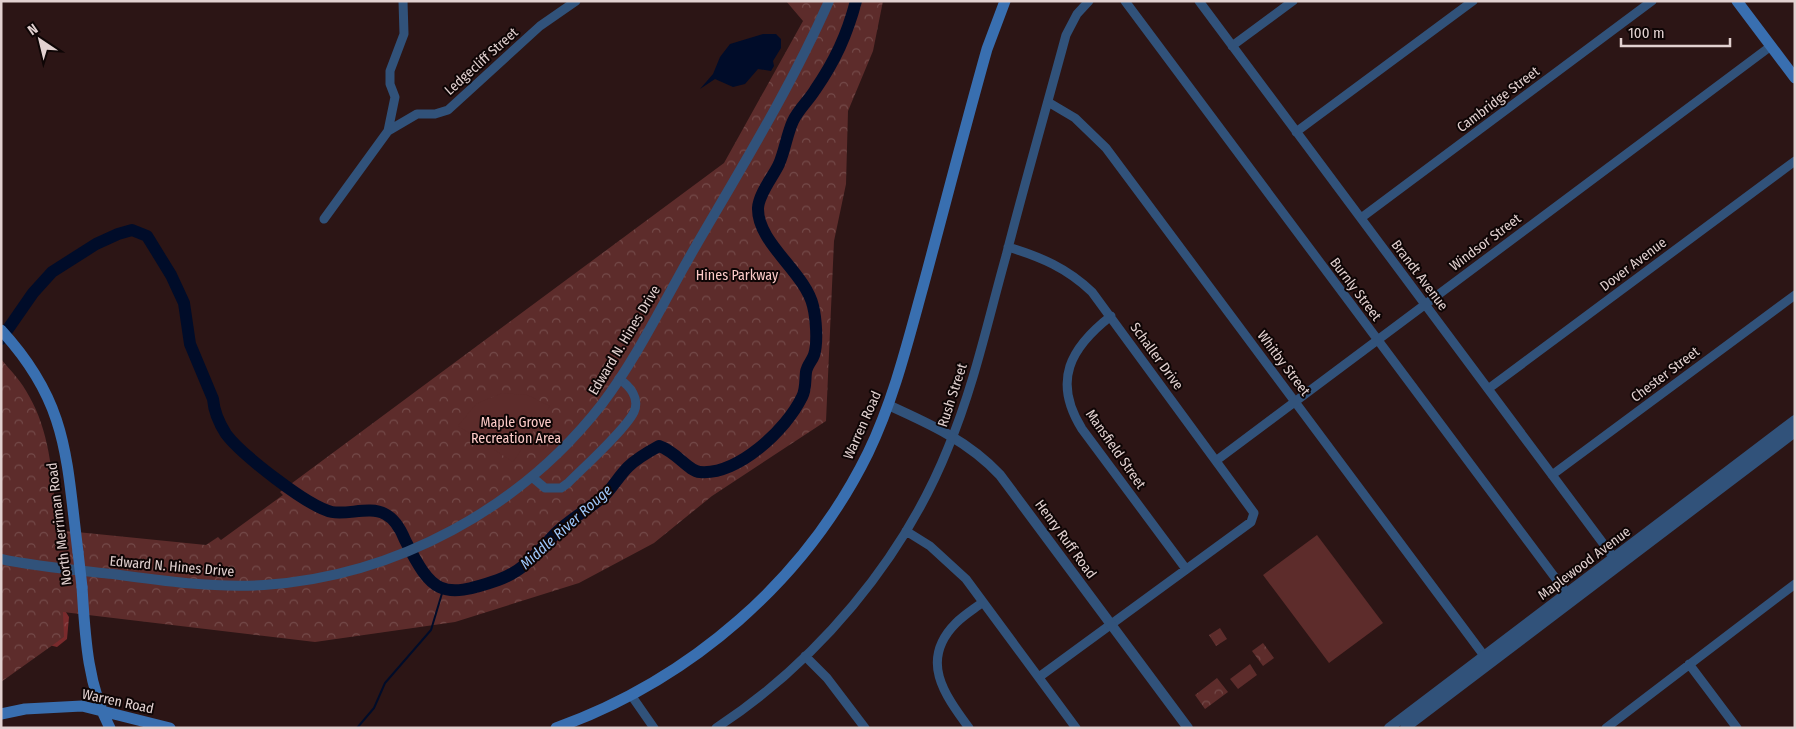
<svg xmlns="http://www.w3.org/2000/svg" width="1796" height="729" viewBox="0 0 1796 729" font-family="'Fira Sans Condensed',sans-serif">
	<defs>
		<pattern id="forest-crowns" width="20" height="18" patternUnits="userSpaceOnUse" patternTransform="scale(1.25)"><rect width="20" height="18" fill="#7a2a2c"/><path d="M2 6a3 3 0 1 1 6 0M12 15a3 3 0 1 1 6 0" fill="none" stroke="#8d484a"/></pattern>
		<pattern id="park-crowns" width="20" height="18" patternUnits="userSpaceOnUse" patternTransform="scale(1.25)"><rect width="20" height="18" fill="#5d2c2b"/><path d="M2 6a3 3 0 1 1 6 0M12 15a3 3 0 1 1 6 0" fill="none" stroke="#744a49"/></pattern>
	</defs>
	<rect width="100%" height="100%" fill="#2c1515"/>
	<path fill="url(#forest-crowns)" d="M 64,609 L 69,617 L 67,639 L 57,647 L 49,645 Z"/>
	<path fill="url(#park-crowns)" d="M 786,1 L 883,1 L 873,51 L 848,111 L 846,184 L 834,241 L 826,421 L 712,496 L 654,543 L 579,583 L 455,622 L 315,642 L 63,612 L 64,637 L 1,682 L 1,359 C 11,371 22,382 29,396 C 52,436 53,485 57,530 L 206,545 L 218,537 L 221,540 L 283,495 L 280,492 L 724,163 L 803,21 Z
		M 1220,628 L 1227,639 L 1216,646 L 1209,635 Z
		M 1263,643 L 1274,658 L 1263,666 L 1252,651 Z
		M 1217,678 L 1228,692 L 1205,709 L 1195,695 Z"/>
	<path fill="#5d2c2b" d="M 502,393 L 527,395 L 550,406 L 513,462 L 458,426 L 476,404 Z
		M 1317,535 L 1383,623 L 1329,663 L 1263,575 Z
		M 1250,664 L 1257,675 L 1238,689 L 1230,679 Z"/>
	<path fill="#000c29" d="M 763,34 L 776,34 L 781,39 L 781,48 L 773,61 L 774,66 L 771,71 L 758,69 L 745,84 L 733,87 L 715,79 L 700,89 L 713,74 L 720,57 L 730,44 Z"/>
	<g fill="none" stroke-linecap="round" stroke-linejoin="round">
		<path stroke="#000c29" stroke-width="2" d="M 357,728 L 374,708 L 385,683 L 431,630 L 443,590"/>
		<path stroke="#000c29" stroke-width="12" d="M 1,339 L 33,293 L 52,272 L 96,244 L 118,234 L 132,230 L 147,236 L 171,275 L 184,303 L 190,344 L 213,399 C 214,412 219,423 226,434 C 241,454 308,507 332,512 C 348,515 370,506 385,514 C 395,519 401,530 405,540 C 432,593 441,600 498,580 C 524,571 538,552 556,533 C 570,519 589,509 604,496 C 613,487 619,476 628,467 C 637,458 648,452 659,446 C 677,452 688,471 700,472 C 738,475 786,430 802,397 C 806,390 805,380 806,372 C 807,365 812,361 814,355 C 818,343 816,318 813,306 C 805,272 757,243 758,208 C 759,193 773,177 779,164 C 785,150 787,134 793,121 C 798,110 809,100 815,90 C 835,61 847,35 856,1"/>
		<path stroke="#31527a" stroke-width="9" d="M 1125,1 L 1571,599
			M 1199,1 L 1617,562
			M 1232,46 L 1293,1
			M 1048,102 L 1075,118 L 1106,148 L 1488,661
			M 388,131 L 395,97 L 390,84 L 390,71 L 404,34 L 403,1
			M 1296,132 L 1473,1
			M 1361,218 L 1652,1
			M 324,219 L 388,131 L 417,114 L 435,114 L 448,110 L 540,26 L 576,1
			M 1008,247 C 1041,257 1067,268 1092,292 L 1254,513 L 1251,522 L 1039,677
			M 1111,316 C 1070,348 1052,381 1082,429 L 1186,569
			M 1488,389 L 1795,161
			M 1217,460 L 1771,46
			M 1552,475 L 1795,295
			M 532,477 L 545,488 L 561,488 L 568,483 C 584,467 625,430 634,412 C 640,398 630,386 619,379
			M 906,531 L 930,546 L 966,579 L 1076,728
			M 805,656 L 827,678 L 865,728
			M 1689,664 L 1737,728
			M 631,695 L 654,728
			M 716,728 C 817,662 903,560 948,448 C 974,386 988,320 1006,256 C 1025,182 1046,109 1066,35 L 1077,14 L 1089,1
			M 969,728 C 944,694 919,660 956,623 C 964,615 974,609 983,602
			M 1606,728 L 1795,584"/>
		<path stroke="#31527a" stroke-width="10" d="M 888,405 C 930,424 968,441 1000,475 L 1188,728
			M 1,559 C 38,567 76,570 113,574 C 163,581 213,588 264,585 C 397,576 521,508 602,404 C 639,355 666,297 697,244 C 743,165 792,85 829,1
			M 1389,728 L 1795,420
			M 1405,728 L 1795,432"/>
		<path stroke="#396fb0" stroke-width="11" d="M 1737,1 L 1795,78
			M 1,330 C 69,404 66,458 78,552
			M 82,587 C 85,634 87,685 110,728
			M 1,714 L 25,709 L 82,706 L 170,728
			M 556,728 C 690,680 805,581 868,453 C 894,399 908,341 924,283 C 945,205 965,127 987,49 L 1005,1"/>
		<path stroke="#396fb0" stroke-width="11" d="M 78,552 L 82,587"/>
	</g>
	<g text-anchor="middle" stroke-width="4" stroke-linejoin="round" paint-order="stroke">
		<g font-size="14" fill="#e2d1d0" stroke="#0e0505">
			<text transform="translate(481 61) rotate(-42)" y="5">Ledgecliff Street</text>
			<text transform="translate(1498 99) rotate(-37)" y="5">Cambridge Street</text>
			<text transform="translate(1485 242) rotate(-37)" y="5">Windsor Street</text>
			<text transform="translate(1633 264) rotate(-37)" y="5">Dover Avenue</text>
			<text transform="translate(1420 275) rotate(53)" y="5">Brandt Avenue</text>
			<text transform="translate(1356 289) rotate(53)" y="5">Burnly Street</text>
			<text transform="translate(624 340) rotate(-59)" y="5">Edward N. Hines Drive</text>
			<text transform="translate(1157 356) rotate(54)" y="5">Schaller Drive</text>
			<text transform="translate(1284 363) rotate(53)" y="5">Whitby Street</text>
			<text transform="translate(1665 374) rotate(-37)" y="5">Chester Street</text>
			<text transform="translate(952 395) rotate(-72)" y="5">Rush Street</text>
			<text transform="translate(862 425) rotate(-66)" y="5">Warren Road</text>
			<text transform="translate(1116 449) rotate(55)" y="5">Mansfield Street</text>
			<text transform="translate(59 524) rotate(-97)" y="5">North Merriman Road</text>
			<text transform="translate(1066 539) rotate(54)" y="5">Henry Ruff Road</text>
			<text transform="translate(1584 563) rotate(-37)" y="5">Maplewood Avenue</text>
			<text transform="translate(172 566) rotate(5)" y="5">Edward N. Hines Drive</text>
			<text transform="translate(118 701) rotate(12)" y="5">Warren Road</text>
		</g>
		<g font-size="14" fill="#fdcbc8" stroke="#0e0505">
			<text x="737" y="280">Hines Parkway</text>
			<text x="516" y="427">Maple Grove<tspan x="516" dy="16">Recreation Area</tspan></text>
		</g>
		<g font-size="15" font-style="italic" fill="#9ec7fb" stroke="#0e0505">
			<text transform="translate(566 527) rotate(-42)" y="5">Middle River Rouge</text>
		</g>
	</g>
	<rect width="1796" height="729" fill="none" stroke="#e2d1d0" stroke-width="5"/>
	<g transform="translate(40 40) rotate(325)" stroke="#0e0505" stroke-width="4" paint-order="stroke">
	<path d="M0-4L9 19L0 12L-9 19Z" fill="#e2d1d0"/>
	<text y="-8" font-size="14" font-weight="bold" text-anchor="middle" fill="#e2d1d0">N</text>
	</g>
	<path d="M1621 38v8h109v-8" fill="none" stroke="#e2d1d0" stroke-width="2.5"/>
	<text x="1628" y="38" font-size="15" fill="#e2d1d0" stroke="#0e0505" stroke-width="4" paint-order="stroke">100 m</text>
</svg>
